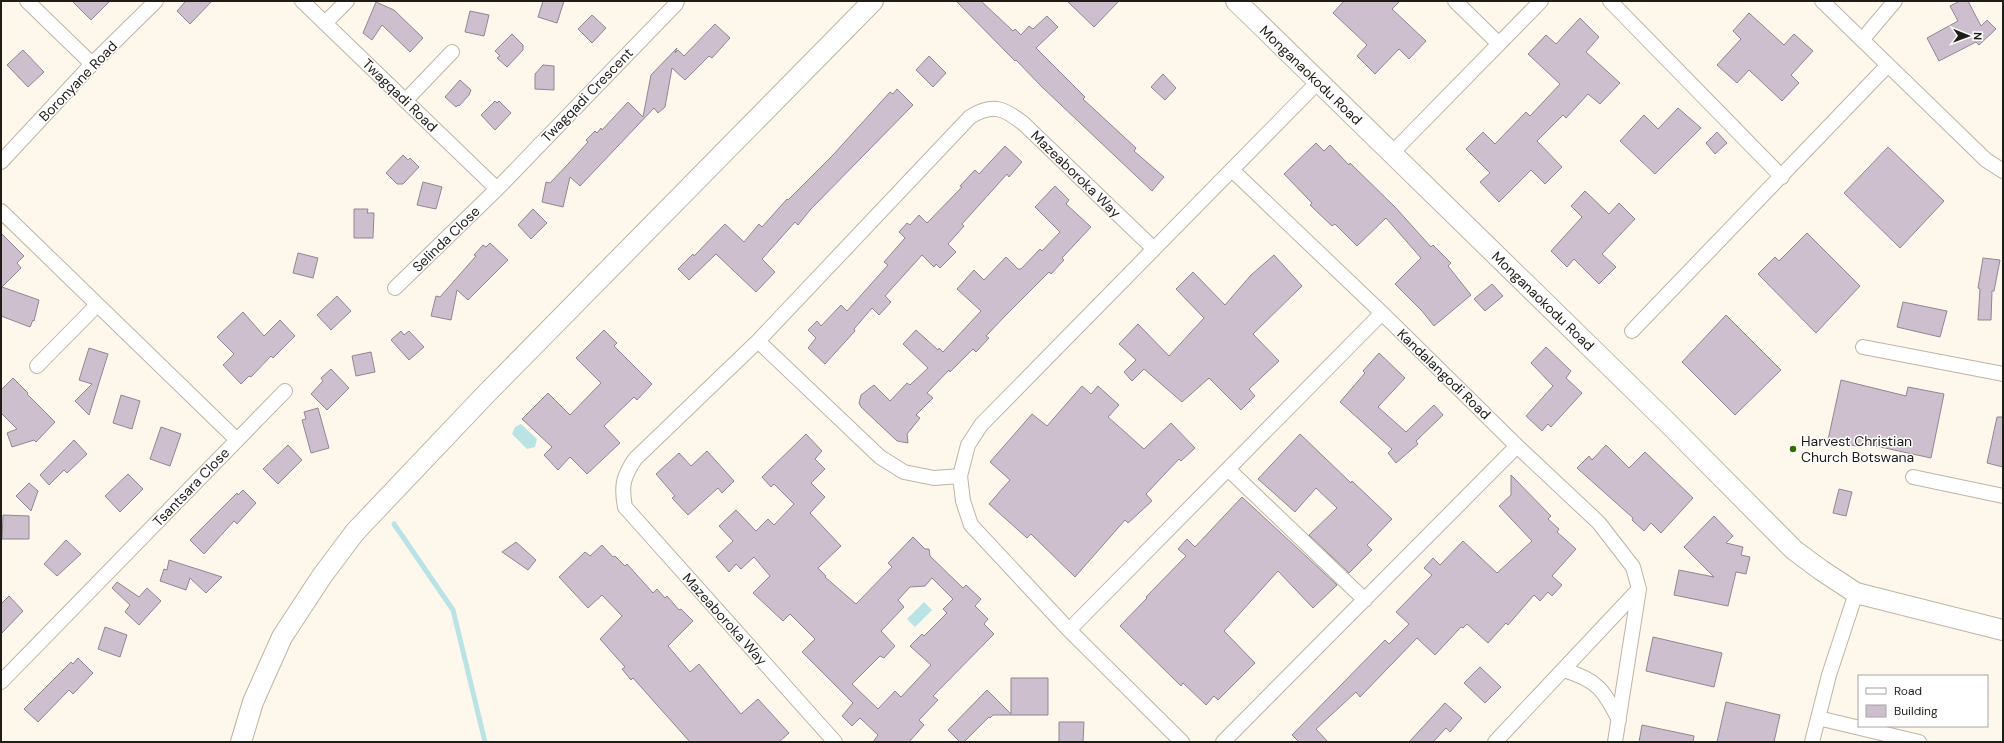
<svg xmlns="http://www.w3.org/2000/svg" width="2004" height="743" viewBox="0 0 2004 743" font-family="'DM Sans',sans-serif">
	<rect width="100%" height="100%" fill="#fdf7ec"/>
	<path fill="#b9e3e4" d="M 521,424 L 537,439 L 535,447 L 527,449 L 512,434 L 515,427 Z
		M 924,602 L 932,610 L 915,627 L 907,619 Z"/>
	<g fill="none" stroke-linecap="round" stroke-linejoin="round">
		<path stroke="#b9e3e4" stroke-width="5" d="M 394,524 L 453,610 L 485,742"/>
	</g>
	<path fill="#cdbfce" stroke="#938694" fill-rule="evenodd" d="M 72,1 L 110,1 L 91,20 Z
		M 186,1 L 212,1 L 190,24 L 177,11 Z
		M 543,1 L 564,1 L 557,23 L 538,17 Z
		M 956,1 L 981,1 L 1013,31 L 1015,29 L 1021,35 L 1029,26 L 1033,29 L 1047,16 L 1058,27 L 1036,48 L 1085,97 L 1083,99 L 1136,148 L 1134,151 L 1164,177 L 1152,191 L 1042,87 L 1016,60 L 1015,61 Z
		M 1067,1 L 1119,1 L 1094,27 Z
		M 1344,1 L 1400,1 L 1392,9 L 1426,41 L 1409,59 L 1399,49 L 1375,74 L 1357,56 L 1367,45 L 1333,13 Z
		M 1960,1 L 1968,1 L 1981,26 L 1987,20 L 1996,29 L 1979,45 L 1976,42 L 1939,61 L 1927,38 L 1958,21 L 1950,6 Z
		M 376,2 L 394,10 L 423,38 L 410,52 L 382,25 L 372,40 L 363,33 Z
		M 470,11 L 489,15 L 484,36 L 465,32 Z
		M 1749,13 L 1784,45 L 1794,34 L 1813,51 L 1791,75 L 1799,83 L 1782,101 L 1749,70 L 1737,83 L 1717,65 L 1741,39 L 1733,31 Z
		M 592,15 L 606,28 L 592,43 L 578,29 Z
		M 1580,18 L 1599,37 L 1586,52 L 1620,83 L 1600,104 L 1588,94 L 1566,118 L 1563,115 L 1537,141 L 1562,167 L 1545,184 L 1531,170 L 1499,202 L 1480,182 L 1490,173 L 1466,149 L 1483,132 L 1495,144 L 1526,112 L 1530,116 L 1560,84 L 1528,54 L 1546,35 L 1556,44 Z
		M 715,24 L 730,38 L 712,58 L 709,56 L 685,80 L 672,68 L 665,107 L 658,113 L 654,108 L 580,186 L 570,177 L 563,207 L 542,202 L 546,182 L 550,183 L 569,163 L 588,142 L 586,140 L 595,131 L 597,133 L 601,128 L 602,130 L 628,102 L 643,117 L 651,75 L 677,48 L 675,53 L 678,50 L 684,56 Z
		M 512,34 L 523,45 L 523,50 L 507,67 L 497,58 L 500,56 L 495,51 Z
		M 23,50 L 44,72 L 28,87 L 7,65 Z
		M 929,56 L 946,73 L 933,87 L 916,70 Z
		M 543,65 L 554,66 L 554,90 L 535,89 L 535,74 Z
		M 1163,74 L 1176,88 L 1165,100 L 1151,87 Z
		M 460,80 L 471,90 L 469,95 L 459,106 L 458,105 L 456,107 L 445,97 Z
		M 897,89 L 913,105 L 810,210 L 798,225 L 795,222 L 762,259 L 775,272 L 756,292 L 716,254 L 689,280 L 678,269 L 693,254 L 694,256 L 725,224 L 744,242 L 759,224 L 762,227 L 787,199 L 788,200 L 833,155 L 890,92 L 893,94 Z
		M 495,101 L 497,103 L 499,101 L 511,113 L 495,130 L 481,115 Z
		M 1678,108 L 1701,128 L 1655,174 L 1620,141 L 1644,115 L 1658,129 Z
		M 1717,132 L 1727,143 L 1715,154 L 1706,143 Z
		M 1316,143 L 1324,151 L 1330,145 L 1349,165 L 1350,163 L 1396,208 L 1431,247 L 1433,245 L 1451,263 L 1448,266 L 1471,295 L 1434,326 L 1422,311 L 1395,284 L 1421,258 L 1386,218 L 1357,246 L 1335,224 L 1332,226 L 1310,205 L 1312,203 L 1284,174 Z
		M 1005,146 L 1022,162 L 1009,177 L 1007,174 L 962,224 L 964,226 L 948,244 L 956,252 L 940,268 L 936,264 L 934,267 L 922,255 L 885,296 L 891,302 L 879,315 L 872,308 L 854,329 L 855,331 L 825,364 L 808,348 L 816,338 L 808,330 L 817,321 L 821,326 L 841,305 L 847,311 L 888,265 L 884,262 L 905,238 L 899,232 L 907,223 L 910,225 L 919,215 L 927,223 L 962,187 L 960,186 L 975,170 L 979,174 Z
		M 1888,147 L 1944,201 L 1900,248 L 1844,193 Z
		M 403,155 L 408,160 L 410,158 L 419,167 L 403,184 L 397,184 L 386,173 Z
		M 423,182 L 442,187 L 436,209 L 417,205 Z
		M 1055,186 L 1069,200 L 1066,204 L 1091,227 L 1062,258 L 1064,260 L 1051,274 L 1049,272 L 1005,316 L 986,336 L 989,338 L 976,352 L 973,349 L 950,372 L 949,370 L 927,393 L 933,398 L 916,415 L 920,418 L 907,434 L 908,443 L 897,441 L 861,407 L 859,403 L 861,395 L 874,385 L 890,401 L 907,383 L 910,385 L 928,368 L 903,344 L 916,330 L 938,350 L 939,348 L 943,352 L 981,311 L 957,289 L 974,270 L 984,280 L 1006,257 L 1018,269 L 1021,269 L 1040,249 L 1042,251 L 1060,232 L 1035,207 Z
		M 1585,191 L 1609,214 L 1619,203 L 1635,219 L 1602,254 L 1616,267 L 1599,284 L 1574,259 L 1567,267 L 1551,251 L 1582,217 L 1571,206 Z
		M 354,209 L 368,209 L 367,213 L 374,213 L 373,238 L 354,238 Z
		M 533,209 L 547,223 L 531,239 L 518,225 Z
		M 1,233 L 24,256 L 17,263 L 21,268 L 2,287 L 39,300 L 34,321 L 33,320 L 30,327 L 1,316 Z
		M 1807,233 L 1860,286 L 1816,333 L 1758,274 L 1775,257 L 1779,261 Z
		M 490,243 L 508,260 L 468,300 L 457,290 L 451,320 L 431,316 L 436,296 L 440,297 L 476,256 L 474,255 L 483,245 L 486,247 Z
		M 298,253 L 318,258 L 313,278 L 293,273 Z
		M 1274,255 L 1302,286 L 1253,334 L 1279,361 L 1249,389 L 1255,396 L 1241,410 L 1209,378 L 1182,402 L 1144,369 L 1132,381 L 1124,372 L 1136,360 L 1119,344 L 1138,324 L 1169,356 L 1204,318 L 1176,289 L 1193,272 L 1225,305 L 1251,275 Z
		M 1983,258 L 2000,260 L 1994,291 L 1992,291 L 1991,320 L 1978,320 L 1980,289 L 1978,288 Z
		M 1492,284 L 1503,296 L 1485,311 L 1474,299 Z
		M 337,296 L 351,311 L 331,330 L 317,315 Z
		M 1903,302 L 1947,311 L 1940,337 L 1897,327 Z
		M 243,312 L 264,336 L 280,320 L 295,336 L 273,358 L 271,356 L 251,377 L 249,376 L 241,384 L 223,365 L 234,354 L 217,337 Z
		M 1726,315 L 1781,370 L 1735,415 L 1682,362 Z
		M 604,330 L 617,343 L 614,346 L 652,384 L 637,400 L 634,397 L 604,426 L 620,443 L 587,474 L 570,457 L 558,470 L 544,455 L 552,447 L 522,419 L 548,393 L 570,415 L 601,383 L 576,358 Z
		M 401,331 L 404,335 L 409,331 L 424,347 L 409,360 L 391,340 Z
		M 1546,347 L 1571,371 L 1566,378 L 1582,393 L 1551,427 L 1548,424 L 1542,431 L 1526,416 L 1553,386 L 1531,363 Z
		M 89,348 L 108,354 L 89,415 L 75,401 L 92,384 L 79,380 Z
		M 371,352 L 375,372 L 356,376 L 352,356 Z
		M 1379,353 L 1405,378 L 1378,407 L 1406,432 L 1434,405 L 1443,415 L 1416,441 L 1418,444 L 1396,463 L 1388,453 L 1392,449 L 1340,402 L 1365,373 L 1363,371 Z
		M 331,369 L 349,388 L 327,410 L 311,394 L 323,381 L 321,378 Z
		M 13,378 L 28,393 L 27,394 L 55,422 L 36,442 L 34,440 L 12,447 L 7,433 L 17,429 L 1,413 L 1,390 Z
		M 1841,380 L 1906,396 L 1908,387 L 1944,394 L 1931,458 L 1862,443 L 1861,447 L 1828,440 Z
		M 1082,386 L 1091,394 L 1098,386 L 1119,405 L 1108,417 L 1144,449 L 1171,423 L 1195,448 L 1181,461 L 1179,459 L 1146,494 L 1152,501 L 1128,523 L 1125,520 L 1075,577 L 1031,534 L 1027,538 L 989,504 L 1010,480 L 990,462 L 1032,414 L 1047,426 Z
		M 121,395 L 140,401 L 132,429 L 113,423 Z
		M 318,408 L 329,448 L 311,453 L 302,420 L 306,419 L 304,412 Z
		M 1997,417 L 2003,417 L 2003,467 L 1987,463 Z
		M 161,427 L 181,434 L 170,466 L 150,459 Z
		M 806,434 L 822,451 L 815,459 L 825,469 L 811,483 L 825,497 L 810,513 L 841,546 L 818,568 L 826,576 L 825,577 L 856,604 L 892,567 L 888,563 L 913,537 L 925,549 L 929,549 L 930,556 L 963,588 L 966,585 L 981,599 L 975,606 L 988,619 L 984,624 L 994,634 L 933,696 L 938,700 L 919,720 L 924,725 L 909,742 L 873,742 L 878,735 L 860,718 L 852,726 L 842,716 L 853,703 L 802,652 L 815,639 L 790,614 L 783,621 L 753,593 L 770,576 L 754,557 L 741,569 L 736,564 L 729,572 L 716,557 L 733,541 L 719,526 L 736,510 L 756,531 L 768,519 L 774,525 L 794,504 L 774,484 L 771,487 L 762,477 ZM 932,578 L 953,599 L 943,609 L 947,613 L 924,636 L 922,634 L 910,646 L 931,665 L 901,697 L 895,691 L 878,709 L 852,684 L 880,656 L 884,658 L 895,646 L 881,631 L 904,607 L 898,600 L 910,587 L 925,586 Z
		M 1300,434 L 1351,483 L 1352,481 L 1392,519 L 1367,545 L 1372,550 L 1349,573 L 1309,535 L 1337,508 L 1316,488 L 1295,512 L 1258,479 Z
		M 74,440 L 87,454 L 67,473 L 64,470 L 49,485 L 40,475 Z
		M 288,445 L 302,460 L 278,484 L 263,469 Z
		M 1606,445 L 1629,468 L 1645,452 L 1693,498 L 1661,533 L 1651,523 L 1644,531 L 1632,520 L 1633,518 L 1577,468 L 1589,456 L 1592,460 Z
		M 707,451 L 734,481 L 722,493 L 718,488 L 688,515 L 672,498 L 675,496 L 656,474 L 679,453 L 691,466 Z
		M 128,474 L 143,489 L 120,512 L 105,496 Z
		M 1511,475 L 1551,516 L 1548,519 L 1559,529 L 1557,532 L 1576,549 L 1552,576 L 1562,585 L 1552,596 L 1548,592 L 1540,601 L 1534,595 L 1508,625 L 1506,623 L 1488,643 L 1467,624 L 1463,628 L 1461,627 L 1435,655 L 1417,638 L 1360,697 L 1356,692 L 1316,729 L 1328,742 L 1299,742 L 1292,735 L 1385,640 L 1389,644 L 1409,624 L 1396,612 L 1432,575 L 1424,568 L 1433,558 L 1440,565 L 1463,541 L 1497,573 L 1532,541 L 1499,506 L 1511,495 Z
		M 29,483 L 38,491 L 31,511 L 16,496 Z
		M 1839,489 L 1852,492 L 1846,516 L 1833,513 Z
		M 243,490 L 256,503 L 237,524 L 234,521 L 204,554 L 190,540 L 237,493 L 238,495 Z
		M 1242,497 L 1337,585 L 1313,608 L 1278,571 L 1224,631 L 1255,663 L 1218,700 L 1214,696 L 1206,705 L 1183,683 L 1181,686 L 1120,626 L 1147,598 L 1146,597 L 1186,556 L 1178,549 L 1187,539 L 1195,547 Z
		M 3,515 L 29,516 L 29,539 L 2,539 Z
		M 1714,516 L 1733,536 L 1726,543 L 1743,547 L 1741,555 L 1750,557 L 1746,574 L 1736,572 L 1728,606 L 1674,595 L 1679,570 L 1714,577 L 1684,547 Z
		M 66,540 L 81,554 L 57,576 L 44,564 Z
		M 516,542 L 536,560 L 528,570 L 502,552 Z
		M 602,545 L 613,557 L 615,556 L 625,566 L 627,564 L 653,593 L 657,589 L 665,598 L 667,596 L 679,610 L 681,609 L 693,621 L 668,646 L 690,672 L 699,664 L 741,714 L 758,699 L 789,733 L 779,742 L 690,742 L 633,678 L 631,680 L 622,669 L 625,667 L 600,639 L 622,616 L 602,595 L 588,608 L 559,577 L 585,552 L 590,556 Z
		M 169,560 L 172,561 L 222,577 L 206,593 L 190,578 L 186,590 L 160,581 L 164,569 L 167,570 Z
		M 117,582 L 139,597 L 147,588 L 161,601 L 139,625 L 125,612 L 130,605 L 112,588 Z
		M 9,596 L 23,611 L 1,634 L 1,604 Z
		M 105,627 L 127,635 L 120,657 L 98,649 Z
		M 1653,637 L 1722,653 L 1714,687 L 1646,671 Z
		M 78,658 L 93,673 L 73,694 L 69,690 L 38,722 L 24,709 L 71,662 L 73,664 Z
		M 1480,667 L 1501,687 L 1485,703 L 1464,683 Z
		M 1011,678 L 1048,678 L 1048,715 L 993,715 L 990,718 L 989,717 L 964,742 L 960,742 L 948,730 L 987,690 L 1011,714 Z
		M 1726,702 L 1780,715 L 1774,742 L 1717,742 Z
		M 1445,703 L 1462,718 L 1450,732 L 1446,728 L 1433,742 L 1409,742 Z
		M 1059,722 L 1084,722 L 1083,742 L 1059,742 Z
		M 1642,725 L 1694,736 L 1693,742 L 1639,742 Z"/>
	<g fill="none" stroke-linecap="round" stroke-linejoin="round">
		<g stroke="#bfb4a3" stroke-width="16">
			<path id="street" d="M 27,1 L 92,64
				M 302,1 L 497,189
				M 1455,1 L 1498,43
				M 1610,1 L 1782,177
				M 1822,1 L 1986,160 L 2003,171
				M 325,23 L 347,1
				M 1862,40 L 1895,1
				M 406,100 L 452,52
				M 1392,153 L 1541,1
				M 1,162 L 92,64 L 156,1
				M 1232,170 L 1382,313 L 1517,446 L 1599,523 L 1633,567 L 1639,589 L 1615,742
				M 1,211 L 236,439
				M 395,288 L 497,189 L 676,4 L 677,1
				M 1632,331 L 1887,66
				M 758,341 L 880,457 L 904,472 L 934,478 L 960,476
				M 1863,347 L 2003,374
				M 37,366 L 97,305
				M 1228,469 L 1365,600
				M 1913,477 L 2003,496
				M 1069,630 L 1382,313
				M 1564,670 C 1597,680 1604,690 1619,720
				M 1,682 L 285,391
				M 1818,718 L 1919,742
				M 835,742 L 625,507 C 621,486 623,477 635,459 L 758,341 L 970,117 C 993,103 1004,108 1024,124 L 1154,249
				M 1182,742 L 1069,630 L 971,525 L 963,501 L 960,476 L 968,445 L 981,425 L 1318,82
				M 1223,742 L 1517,446
				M 1495,742 L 1639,589
				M 1812,742 L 1829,675 L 1856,593"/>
		</g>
		<g stroke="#bfb4a3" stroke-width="22">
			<path id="secondary" d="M 1236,1 L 1667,422 L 1794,550 L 1821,570 L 1856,593 L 2003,630
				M 241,742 L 253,702 L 282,637 L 322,576 L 355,532 L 486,394 L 873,1"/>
		</g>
		<use href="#street" stroke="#fff" stroke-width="14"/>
		<use href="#secondary" stroke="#fff" stroke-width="20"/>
	</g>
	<circle fill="#316e00" stroke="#fff" stroke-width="1.5" cx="1793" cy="449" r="4"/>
	<g text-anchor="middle" stroke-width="3" stroke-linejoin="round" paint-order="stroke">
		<g font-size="14" fill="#201c16" stroke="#fff">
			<text transform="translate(1311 75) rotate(44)" y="5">Monganaokodu Road</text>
			<text transform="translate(78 81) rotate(-46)" y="5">Boronyane Road</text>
			<text transform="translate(400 95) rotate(44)" y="5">Twagqadi Road</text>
			<text transform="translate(587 95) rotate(-46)" y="5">Twagqadi Crescent</text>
			<text transform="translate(1076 174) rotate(44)" y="5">Mazeaboroka Way</text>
			<text transform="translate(446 239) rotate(-44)" y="5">Selinda Close</text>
			<text transform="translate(1543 301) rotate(44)" y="5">Monganaokodu Road</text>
			<text transform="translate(1444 374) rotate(44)" y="5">Kandalangodi Road</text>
			<text transform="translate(191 487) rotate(-46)" y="5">Tsantsara Close</text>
			<text transform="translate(725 619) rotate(48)" y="5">Mazeaboroka Way</text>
		</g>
		<g font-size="14" fill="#201c16" stroke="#fff" text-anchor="start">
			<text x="1801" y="446">Harvest Christian<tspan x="1801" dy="16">Church Botswana</tspan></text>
		</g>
	</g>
	<rect width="2004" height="743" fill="none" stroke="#201c16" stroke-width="4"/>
	<rect x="1858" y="675" width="130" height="52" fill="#ffffff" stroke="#a6a4a2"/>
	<rect x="1866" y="688" width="20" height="6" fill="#ffffff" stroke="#a6a4a2"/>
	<text x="1894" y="695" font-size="12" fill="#201c16">Road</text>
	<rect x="1866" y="705" width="20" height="12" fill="#cdbfce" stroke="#a6a4a2"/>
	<text x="1894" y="715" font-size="12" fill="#201c16">Building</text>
	<g transform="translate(1968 36) rotate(91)" stroke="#ffffff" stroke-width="3" paint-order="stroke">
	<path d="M0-3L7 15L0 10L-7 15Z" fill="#201c16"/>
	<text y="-6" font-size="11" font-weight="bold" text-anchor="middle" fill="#201c16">N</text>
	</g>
</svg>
